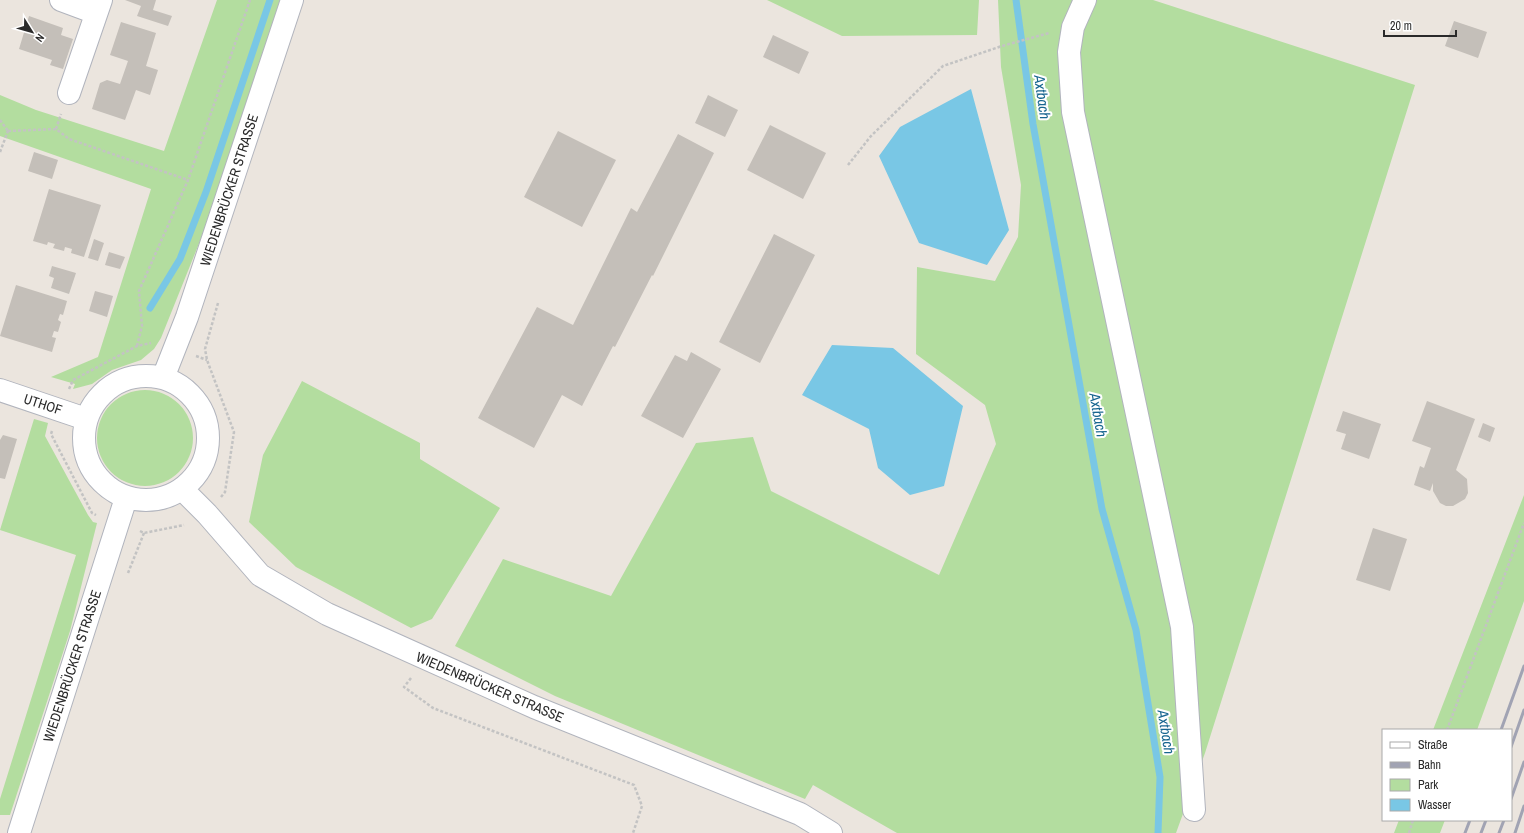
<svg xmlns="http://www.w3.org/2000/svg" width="1524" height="833" viewBox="0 0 1524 833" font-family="'Archivo Narrow',sans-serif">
	<rect width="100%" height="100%" fill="#ebe5de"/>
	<path fill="#b3dd9f" d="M 217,0 L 280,0 L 204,231 L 161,338 L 154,349 L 141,360 L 112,370 L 92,384 L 73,389 L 75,384 L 51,377 L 98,357 L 151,189 L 0,136 L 0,95 L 36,110 L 164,151 Z
		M 767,0 L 979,0 L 977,35 L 842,36 Z
		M 998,0 L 1153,0 L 1415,85 L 1205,753 L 1176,833 L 897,833 L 813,785 L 805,799 L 555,696 L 455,646 L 503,559 L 611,596 L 696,443 L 753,437 L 771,491 L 939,575 L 996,444 L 985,405 L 916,354 L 917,267 L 995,281 L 1018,237 L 1021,185 L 1001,67 Z
		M 302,381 L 420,443 L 420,459 L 500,508 L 432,619 L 411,628 L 296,567 L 249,522 L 263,455 Z
		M97 438a48 48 0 1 1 96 0a48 48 0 1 1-96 0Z
		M 34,419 L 48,423 L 45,436 L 88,515 L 93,522 L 97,523 L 70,631 L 10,815 L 0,815 L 0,799 L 76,555 L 0,530 Z
		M 1524,495 L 1524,601 L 1477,730 L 1433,730 Z
		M 1399,820 L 1445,820 L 1440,833 L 1394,833 Z"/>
	<path fill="#79c7e5" d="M 971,89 L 1009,230 L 987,265 L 919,243 L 879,156 L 900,127 Z
		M 832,345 L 893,348 L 963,406 L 944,486 L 910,495 L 878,468 L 869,429 L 802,395 Z"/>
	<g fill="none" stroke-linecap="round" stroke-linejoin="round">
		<path stroke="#79c7e5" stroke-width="7" d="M 1016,0 L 1033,124 L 1102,509 L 1136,630 L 1160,777 L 1158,833
			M 150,308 L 180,259 L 206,192 L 270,0"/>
	</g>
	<path fill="#c4bfb9" d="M 125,0 L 156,0 L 153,10 L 172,16 L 168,26 L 137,16 L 141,6 Z
		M 29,16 L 63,28 L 61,35 L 73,39 L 63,69 L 50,65 L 52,60 L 19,49 Z
		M 1454,21 L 1487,32 L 1478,58 L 1445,46 Z
		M 121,22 L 156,33 L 146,66 L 158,70 L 150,95 L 136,90 L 125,120 L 92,109 L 100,83 L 107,80 L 120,84 L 128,61 L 110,55 Z
		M 773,35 L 809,52 L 799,74 L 763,57 Z
		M 708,95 L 738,110 L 725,137 L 695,123 Z
		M 770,125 L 826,153 L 803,199 L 747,170 Z
		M 558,131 L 616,160 L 582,227 L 524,197 Z
		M 678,134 L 714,153 L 653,276 L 652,275 L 615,347 L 613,346 L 582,406 L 562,395 L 534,448 L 478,418 L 537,307 L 573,325 L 631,208 L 637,212 Z
		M 34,152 L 58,160 L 52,179 L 28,171 Z
		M 49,189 L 101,205 L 84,257 L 71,253 L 72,249 L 65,247 L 64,251 L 53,248 L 55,244 L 48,242 L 47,245 L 33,241 Z
		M 774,234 L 815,255 L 760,363 L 719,342 Z
		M 94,239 L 104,243 L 98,261 L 88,258 Z
		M 109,252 L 125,257 L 120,269 L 105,265 Z
		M 52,266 L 76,273 L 69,294 L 51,288 L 54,278 L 49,276 Z
		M 16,285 L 67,301 L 63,315 L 60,314 L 58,320 L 61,322 L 58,332 L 54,331 L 52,337 L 56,338 L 52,352 L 0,336 Z
		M 95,291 L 113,296 L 107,317 L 89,311 Z
		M 691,352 L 721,369 L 683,438 L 641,416 L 675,355 L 687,361 Z
		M 1427,401 L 1475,419 L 1456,470 L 1467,479 L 1468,493 L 1465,499 L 1453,506 L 1446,506 L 1440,503 L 1433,491 L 1433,483 L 1430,491 L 1414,485 L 1420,466 L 1424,468 L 1431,448 L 1412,441 Z
		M 1343,411 L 1381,424 L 1369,459 L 1341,449 L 1346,434 L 1336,431 Z
		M 1483,423 L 1495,428 L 1490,442 L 1478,437 Z
		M 3,435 L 17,439 L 5,479 L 0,478 L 0,440 Z
		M 1373,528 L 1407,539 L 1390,591 L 1356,580 Z"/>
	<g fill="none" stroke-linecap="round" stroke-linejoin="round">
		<g stroke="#b1b4bd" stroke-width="24">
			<path id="minor" d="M 61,0 L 96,13
				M 1085,0 L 1073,27 L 1069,52 L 1073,112 L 1182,627 L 1194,810
				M 69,93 L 101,0
				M84 438a62 62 0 1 1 124 0a62 62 0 1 1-124 0Z
				M 163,378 L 187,317 L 292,0
				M 0,390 L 86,419
				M 182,489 L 207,514 L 260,575 L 327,614 L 534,707 L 800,814 L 831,833
				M 19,833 L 126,498"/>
		</g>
		<path stroke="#c3c3c3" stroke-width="2.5" stroke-dasharray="3 2" stroke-linecap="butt" d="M 0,120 L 8,131
			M 56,129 L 61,114
			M 8,131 L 56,129 L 69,139 L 188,180
			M 0,152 L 8,131
			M 848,165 L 871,136 L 943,66 L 1002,46 L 1049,33
			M 218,303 L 205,349 L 207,360 L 234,432 L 225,492 L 221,497
			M 137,346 L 142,326 L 139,291 L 188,180 L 250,0
			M 196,356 L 207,360
			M 69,389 L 73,380 L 137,346 L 151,343
			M 52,431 L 51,434 L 92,513 L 96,515
			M 140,531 L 144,533 L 184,525
			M 128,573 L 144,533
			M 411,678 L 404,687 L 433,708 L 634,785 L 642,806 L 633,833
			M 1447,730 L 1524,523
			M 1409,833 L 1413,820"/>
		<use href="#minor" stroke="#fff" stroke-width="22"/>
		<path stroke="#a1a3b3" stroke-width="3" d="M 1501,730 L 1524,666
			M 1511,747 L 1524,710
			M 1511,799 L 1524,762
			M 1465,833 L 1470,820
			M 1481,833 L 1486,820
			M 1499,833 L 1504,820
			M 1515,833 L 1524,806"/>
	</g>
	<g text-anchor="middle" stroke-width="4" stroke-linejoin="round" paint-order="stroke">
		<g font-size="14" fill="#2a2a2a" stroke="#fff">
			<text transform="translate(229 190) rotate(-72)" y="5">WIEDENBRÜCKER STRASSE</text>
			<text transform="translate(43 404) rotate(18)" y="5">UTHOF</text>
			<text transform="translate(72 666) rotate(-72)" y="5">WIEDENBRÜCKER STRASSE</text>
			<text transform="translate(490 687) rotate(23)" y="5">WIEDENBRÜCKER STRASSE</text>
		</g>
		<g font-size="15" font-style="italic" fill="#186690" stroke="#fff">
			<text transform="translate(1042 97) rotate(82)" y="5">Axtbach</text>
			<text transform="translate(1098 415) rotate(80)" y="5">Axtbach</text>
			<text transform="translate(1166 732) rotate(81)" y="5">Axtbach</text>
		</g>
	</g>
	<rect x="1382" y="729" width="130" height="92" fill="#ffffff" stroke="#aaaaaa"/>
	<rect x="1390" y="742" width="20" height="6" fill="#ffffff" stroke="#aaaaaa"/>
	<text x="1418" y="749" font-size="12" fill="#2a2a2a">Straße</text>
	<rect x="1390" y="762" width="20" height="6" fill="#a1a3b3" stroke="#aaaaaa"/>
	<text x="1418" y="769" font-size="12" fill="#2a2a2a">Bahn</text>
	<rect x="1390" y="779" width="20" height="12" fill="#b3dd9f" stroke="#aaaaaa"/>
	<text x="1418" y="789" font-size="12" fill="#2a2a2a">Park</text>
	<rect x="1390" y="799" width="20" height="12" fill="#79c7e5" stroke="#aaaaaa"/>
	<text x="1418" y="809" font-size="12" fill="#2a2a2a">Wasser</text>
	<g transform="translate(32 32) rotate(127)" stroke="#ffffff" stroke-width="3" paint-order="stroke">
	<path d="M0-3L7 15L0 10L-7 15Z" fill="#2a2a2a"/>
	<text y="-6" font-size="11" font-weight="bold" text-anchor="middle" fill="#2a2a2a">N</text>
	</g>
	<path d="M1384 30v6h72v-6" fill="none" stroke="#2a2a2a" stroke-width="2"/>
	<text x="1390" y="30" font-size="12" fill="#2a2a2a" stroke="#ffffff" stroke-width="3" paint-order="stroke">20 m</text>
</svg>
